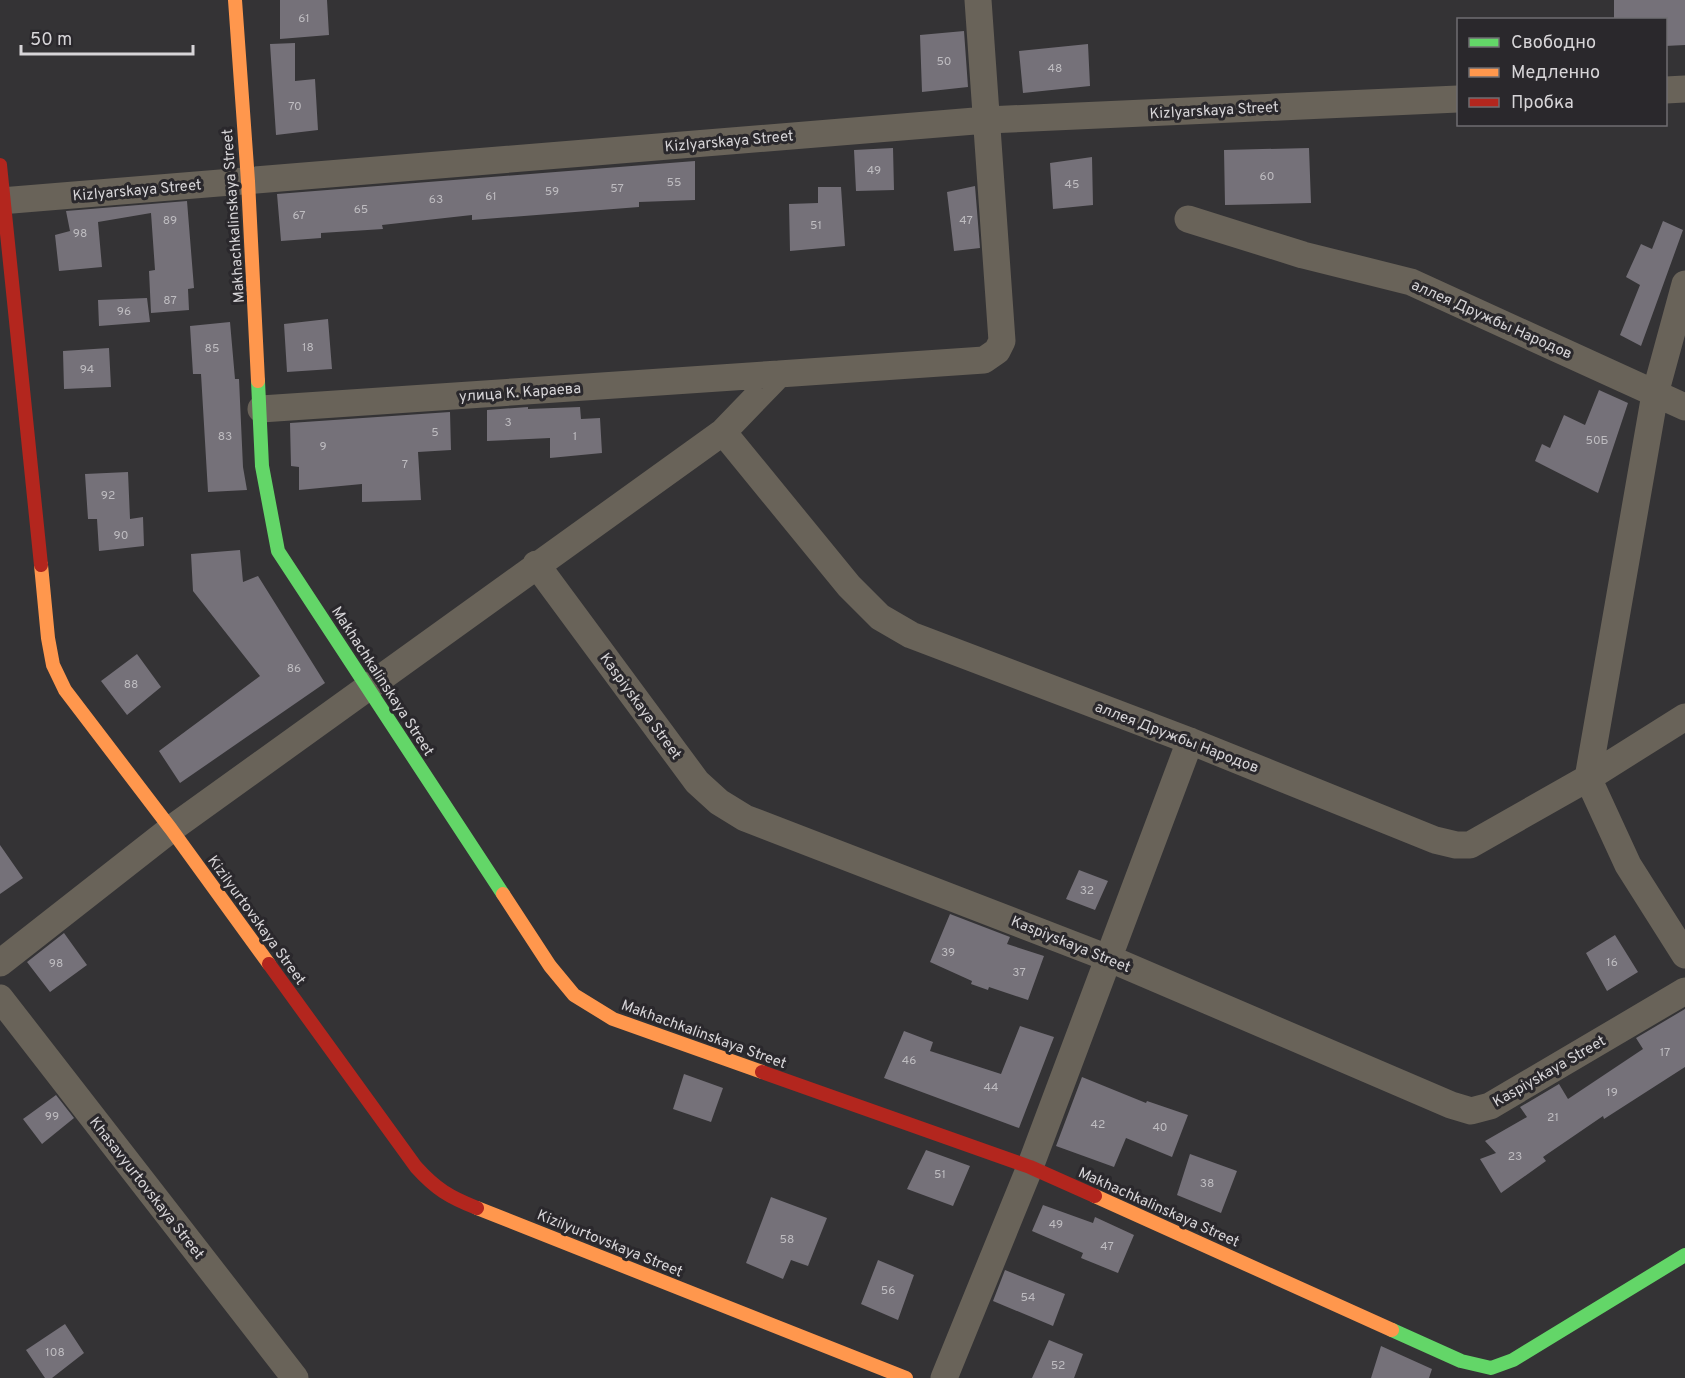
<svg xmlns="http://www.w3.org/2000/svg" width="1685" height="1378" viewBox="0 0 1685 1378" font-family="Overpass,sans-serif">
	<rect width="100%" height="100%" fill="#343335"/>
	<path fill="#757179" d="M 280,0 L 327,0 L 329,35 L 280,39 Z
		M 1614,0 L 1685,0 L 1685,45 L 1665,46 L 1665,20 L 1614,20 Z
		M 964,31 L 968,87 L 922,92 L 920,35 Z
		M 295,43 L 295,81 L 315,79 L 318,130 L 276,135 L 270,44 Z
		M 1088,44 L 1090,86 L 1023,93 L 1019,51 Z
		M 893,148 L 894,190 L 856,191 L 854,150 Z
		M 1309,148 L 1311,203 L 1225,205 L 1224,150 Z
		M 1092,157 L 1093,205 L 1053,209 L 1050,163 Z
		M 695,161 L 695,200 L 639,202 L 639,207 L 472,220 L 472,215 L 382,225 L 383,229 L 321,233 L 321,238 L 281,241 L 277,194 Z
		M 975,186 L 980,248 L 954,251 L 947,192 Z
		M 818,187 L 841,187 L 845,246 L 790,251 L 789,204 L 818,203 Z
		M 187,201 L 194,288 L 188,289 L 189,310 L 151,313 L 149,271 L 155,270 L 151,213 L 98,222 L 102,267 L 59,271 L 55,235 L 70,231 L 66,211 Z
		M 1663,221 L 1683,230 L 1641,346 L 1620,335 L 1640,285 L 1626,277 L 1641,244 L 1652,249 Z
		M 147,298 L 150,322 L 99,326 L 98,300 Z
		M 328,319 L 332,369 L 287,372 L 284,324 Z
		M 230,322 L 235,379 L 239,379 L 243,467 L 247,490 L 208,492 L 201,374 L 193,374 L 190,326 Z
		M 109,348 L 111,387 L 64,389 L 63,351 Z
		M 1599,390 L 1628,403 L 1598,493 L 1535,461 L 1542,444 L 1550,448 L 1564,415 L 1585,425 Z
		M 528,407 L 528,409 L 580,407 L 581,419 L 600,418 L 602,453 L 550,458 L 550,438 L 487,441 L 487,410 Z
		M 450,412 L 451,450 L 418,452 L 421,500 L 362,502 L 362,484 L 299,490 L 299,467 L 291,466 L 290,423 Z
		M 128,472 L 130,519 L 143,517 L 144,546 L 99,551 L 97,519 L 88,519 L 85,474 Z
		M 240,550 L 243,582 L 258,576 L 325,683 L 180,783 L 159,751 L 260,676 L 193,591 L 191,554 Z
		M 137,654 L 161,687 L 127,715 L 101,681 Z
		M 0,845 L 23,878 L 0,894 Z
		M 1079,870 L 1108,881 L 1095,910 L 1066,899 Z
		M 950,914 L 1010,937 L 1007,944 L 1044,956 L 1028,1000 L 989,987 L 988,990 L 971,984 L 972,981 L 930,962 Z
		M 64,933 L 87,965 L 50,992 L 27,962 Z
		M 1615,935 L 1638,972 L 1607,991 L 1586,953 Z
		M 1685,1009 L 1685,1067 L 1604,1119 L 1603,1116 L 1543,1157 L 1546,1161 L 1501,1193 L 1480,1159 L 1496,1153 L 1485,1141 L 1527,1117 L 1520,1107 L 1559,1084 L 1568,1099 L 1643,1049 L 1636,1038 Z
		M 1020,1026 L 1054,1037 L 1019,1128 L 884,1078 L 904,1031 L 933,1042 L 930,1051 L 1001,1074 Z
		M 684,1074 L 723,1088 L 711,1122 L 673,1109 Z
		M 1082,1077 L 1146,1103 L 1147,1101 L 1188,1115 L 1172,1157 L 1126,1138 L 1114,1167 L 1056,1146 Z
		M 56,1095 L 74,1118 L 42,1144 L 23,1119 Z
		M 926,1150 L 970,1166 L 953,1206 L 907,1189 Z
		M 1190,1154 L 1237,1171 L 1221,1213 L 1177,1195 Z
		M 771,1197 L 827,1218 L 808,1266 L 791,1260 L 783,1279 L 746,1263 Z
		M 1043,1205 L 1093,1223 L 1095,1217 L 1134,1235 L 1118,1273 L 1081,1258 L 1083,1253 L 1032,1231 Z
		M 878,1260 L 914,1275 L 898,1320 L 861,1304 Z
		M 1005,1270 L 1065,1294 L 1053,1326 L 993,1301 Z
		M 65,1324 L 84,1353 L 52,1378 L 45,1378 L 26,1350 Z
		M 1049,1340 L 1083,1354 L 1074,1378 L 1032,1378 Z
		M 1381,1346 L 1432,1369 L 1429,1378 L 1371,1378 Z"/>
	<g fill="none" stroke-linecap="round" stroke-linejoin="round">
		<path stroke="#696359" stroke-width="27" d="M 1666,90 L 1685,89
			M 0,201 L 987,120 L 1458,99
			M 1188,219 L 1303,255 L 1411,282 L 1685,407
			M 1685,284 L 1655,394 L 1588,778 L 1628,865 L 1685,955
			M 261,409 L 779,374
			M 723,432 L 849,586 L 880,617 L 911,635 L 1190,741 L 1435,840 L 1456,845 L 1470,845 L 1588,778 L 1685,717
			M 536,564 L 697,782 L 719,802 L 745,818 L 1108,958 L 1451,1105 L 1471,1111 L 1490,1106 L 1685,991
			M 0,963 L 171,829 L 723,432 L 779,374 L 984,360 L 997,351 L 1002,341 L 978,0
			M 0,998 L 295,1378
			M 944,1378 L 1030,1167 L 1190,741"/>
		<path stroke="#63d668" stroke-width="14" d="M 258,381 L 262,466 L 278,551 L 503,894
			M 1392,1330 L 1461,1361 L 1491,1368 L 1513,1360 L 1685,1255"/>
		<path stroke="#ff974d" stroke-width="14" d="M 235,0 L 248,181 L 258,381
			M 41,565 L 48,638 L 53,665 L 65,690 L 171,829 L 269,964
			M 503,894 L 550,966 L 574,995 L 613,1019 L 762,1072
			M 1095,1196 L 1392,1330
			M 477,1208 L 906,1378"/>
		<path stroke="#b3261e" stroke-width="14" d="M 0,165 L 41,565
			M 269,964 L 416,1167 C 436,1189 449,1197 477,1208
			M 762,1072 L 1030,1167 L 1095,1196"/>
	</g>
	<g text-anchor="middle" stroke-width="6" stroke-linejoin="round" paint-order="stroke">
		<g font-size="12" fill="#bebcc0">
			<text x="304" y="22">61</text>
			<text x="944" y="65">50</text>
			<text x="1055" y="72">48</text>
			<text x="295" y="110">70</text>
			<text x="874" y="174">49</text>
			<text x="1267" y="180">60</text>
			<text x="674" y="186">55</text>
			<text x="1072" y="188">45</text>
			<text x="617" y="192">57</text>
			<text x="552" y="195">59</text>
			<text x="491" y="200">61</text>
			<text x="436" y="203">63</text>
			<text x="361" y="213">65</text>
			<text x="299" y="219">67</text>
			<text x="170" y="224">89</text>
			<text x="966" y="224">47</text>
			<text x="816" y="229">51</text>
			<text x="80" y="237">98</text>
			<text x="170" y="304">87</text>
			<text x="124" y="315">96</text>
			<text x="308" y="351">18</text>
			<text x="212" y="352">85</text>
			<text x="87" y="373">94</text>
			<text x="508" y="426">3</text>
			<text x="435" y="436">5</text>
			<text x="225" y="440">83</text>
			<text x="575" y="440">1</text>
			<text x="1597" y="444">50Б</text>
			<text x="323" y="450">9</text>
			<text x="405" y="468">7</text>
			<text x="108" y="499">92</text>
			<text x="121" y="539">90</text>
			<text x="294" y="672">86</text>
			<text x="131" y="688">88</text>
			<text x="1087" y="894">32</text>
			<text x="948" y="956">39</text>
			<text x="1612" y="966">16</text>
			<text x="56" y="967">98</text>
			<text x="1019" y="976">37</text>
			<text x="1665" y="1056">17</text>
			<text x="909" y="1064">46</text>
			<text x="991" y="1091">44</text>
			<text x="1612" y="1096">19</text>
			<text x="52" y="1120">99</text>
			<text x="1553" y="1121">21</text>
			<text x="1098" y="1128">42</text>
			<text x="1160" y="1131">40</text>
			<text x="1515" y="1160">23</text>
			<text x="940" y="1178">51</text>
			<text x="1207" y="1187">38</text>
			<text x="1056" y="1228">49</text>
			<text x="787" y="1243">58</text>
			<text x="1107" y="1250">47</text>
			<text x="888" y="1294">56</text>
			<text x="1028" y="1301">54</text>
			<text x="55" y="1356">108</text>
			<text x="1058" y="1369">52</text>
		</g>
		<g font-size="15" fill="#d7d5d8" stroke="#2a282c">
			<text transform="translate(1214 110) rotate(-3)" y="5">Kizlyarskaya Street</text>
			<text transform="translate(729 141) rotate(-5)" y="5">Kizlyarskaya Street</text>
			<text transform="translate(137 190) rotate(-5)" y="5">Kizlyarskaya Street</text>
			<text transform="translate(233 216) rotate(-94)" y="5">Makhachkalinskaya Street</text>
			<text transform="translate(1492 319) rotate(24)" y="5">аллея Дружбы Народов</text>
			<text transform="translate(520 392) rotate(-4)" y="5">улица К. Караева</text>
			<text transform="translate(383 681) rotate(57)" y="5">Makhachkalinskaya Street</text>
			<text transform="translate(641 706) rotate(54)" y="5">Kaspiyskaya Street</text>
			<text transform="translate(1177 737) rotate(21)" y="5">аллея Дружбы Народов</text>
			<text transform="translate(257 920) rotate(54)" y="5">Kizilyurtovskaya Street</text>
			<text transform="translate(1071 944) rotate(22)" y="5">Kaspiyskaya Street</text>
			<text transform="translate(704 1034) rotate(20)" y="5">Makhachkalinskaya Street</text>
			<text transform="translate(1549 1071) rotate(-30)" y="5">Kaspiyskaya Street</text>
			<text transform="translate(147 1188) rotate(52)" y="5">Khasavyurtovskaya Street</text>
			<text transform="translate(1159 1207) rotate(24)" y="5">Makhachkalinskaya Street</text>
			<text transform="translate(610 1243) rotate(22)" y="5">Kizilyurtovskaya Street</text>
		</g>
	</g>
	<rect x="1457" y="18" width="210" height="108" fill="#2a282c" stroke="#6f6d71" stroke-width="1.5"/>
	<rect x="1469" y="38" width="30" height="9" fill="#63d668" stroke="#6f6d71" stroke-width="1.5"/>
	<text x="1511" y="48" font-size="18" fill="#d7d5d8">Свободно</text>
	<rect x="1469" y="68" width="30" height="9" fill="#ff974d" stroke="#6f6d71" stroke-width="1.5"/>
	<text x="1511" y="78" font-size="18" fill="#d7d5d8">Медленно</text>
	<rect x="1469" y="98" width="30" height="9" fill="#b3261e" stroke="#6f6d71" stroke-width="1.5"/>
	<text x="1511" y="108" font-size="18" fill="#d7d5d8">Пробка</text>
	<path d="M21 45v9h172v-9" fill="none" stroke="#d7d5d8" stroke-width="3"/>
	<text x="30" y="45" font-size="18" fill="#d7d5d8" stroke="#2a282c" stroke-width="4.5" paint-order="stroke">50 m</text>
</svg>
